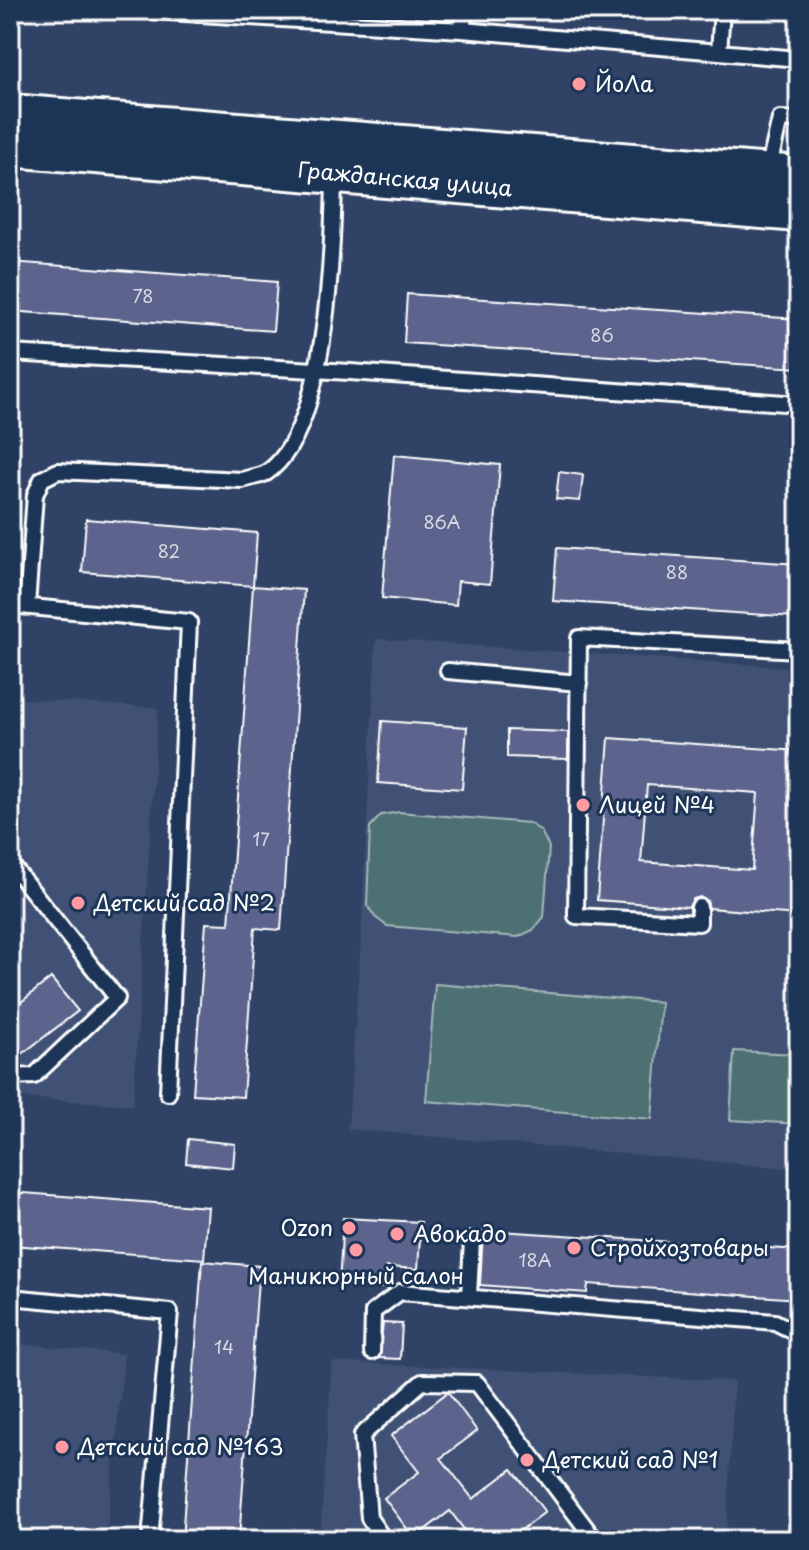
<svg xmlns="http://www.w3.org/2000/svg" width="809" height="1550" viewBox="0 0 809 1550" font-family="'Playpen Sans',sans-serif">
	<rect width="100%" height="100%" fill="#304367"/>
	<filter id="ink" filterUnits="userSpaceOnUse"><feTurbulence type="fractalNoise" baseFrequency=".0125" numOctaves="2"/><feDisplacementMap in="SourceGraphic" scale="16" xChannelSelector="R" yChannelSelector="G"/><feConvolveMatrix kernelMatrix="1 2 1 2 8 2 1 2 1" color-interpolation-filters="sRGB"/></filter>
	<g filter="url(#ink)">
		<path fill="#415175" d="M 376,639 L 799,668 L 799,1169 L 348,1129 L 361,941 Z
			M 10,698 L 158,708 L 133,1105 L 10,1097 Z
			M 10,1343 L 124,1354 L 106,1540 L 10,1540 Z
			M 332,1362 L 734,1381 L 726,1540 L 320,1540 Z"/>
		<path fill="#4d7173" stroke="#a6b8b9" stroke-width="2" d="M 399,812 L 529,823 L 541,831 L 549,847 L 544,917 L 533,930 L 518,937 L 387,926 L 375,917 L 367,905 L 370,827 L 381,815 Z
			M 435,984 L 661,1002 L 652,1119 L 426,1101 Z
			M 734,1051 L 799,1054 L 799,1124 L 730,1120 Z"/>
		<path fill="#5b648c" stroke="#fff" stroke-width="2" fill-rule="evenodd" d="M 10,262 L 277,282 L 273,331 L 10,311 Z
			M 407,294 L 799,319 L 799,368 L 404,343 Z
			M 394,455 L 500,465 L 490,584 L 458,581 L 456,605 L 382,598 Z
			M 559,472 L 583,475 L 580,501 L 556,499 Z
			M 86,519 L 257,533 L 253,586 L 82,572 Z
			M 557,548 L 799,564 L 796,617 L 553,601 Z
			M 253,586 L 304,590 L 281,930 L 255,928 L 243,1097 L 193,1094 L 206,923 L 229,924 Z
			M 382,721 L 467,727 L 462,789 L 378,783 Z
			M 507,730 L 568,732 L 568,759 L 507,757 Z
			M 609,738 L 799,751 L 799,915 L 709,908 L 707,901 L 700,897 L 693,899 L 689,907 L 597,900 ZM 647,785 L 758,793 L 752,870 L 641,862 Z
			M 51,978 L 78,1011 L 22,1054 L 10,1039 L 10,1011 Z
			M 188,1139 L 235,1144 L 233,1168 L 186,1163 Z
			M 10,1192 L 208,1207 L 204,1259 L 10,1245 Z
			M 343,1218 L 421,1222 L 418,1269 L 387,1267 L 386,1288 L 339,1286 Z
			M 483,1230 L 799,1250 L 799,1299 L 588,1284 L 587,1293 L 480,1285 Z
			M 202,1261 L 259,1266 L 239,1540 L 182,1540 Z
			M 383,1323 L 402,1324 L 400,1359 L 379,1358 Z
			M 448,1392 L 477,1431 L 441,1458 L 473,1499 L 512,1469 L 545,1512 L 508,1540 L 472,1540 L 450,1511 L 414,1538 L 384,1498 L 419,1472 L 391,1436 Z"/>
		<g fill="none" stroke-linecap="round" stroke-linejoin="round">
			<g stroke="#fff" stroke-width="20">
				<path id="service" d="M 136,10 L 462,30
					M 465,10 L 462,30 L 719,52
					M 722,10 L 719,52 L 799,59
					M 768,171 L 780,119 L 799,120
					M 10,353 L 350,372 L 799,404
					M 10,605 L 189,622 L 168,1093
					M 27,606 L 35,495 L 42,479 L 58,471 L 242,480 C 249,478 260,476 266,473 C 328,433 333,245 334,177
					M 448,671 L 579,683
					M 10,863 L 117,998 L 34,1076 L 10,1077
					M 699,907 L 699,923 L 576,916 L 579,638 L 799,650
					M 469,1296 L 472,1240
					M 10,1297 L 170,1312 L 150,1540
					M 372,1352 L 373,1312 L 400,1292 L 775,1322 L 799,1334
					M 10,1539 L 11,1540
					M 384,1540 L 369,1518 L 362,1435 L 422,1382 L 477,1383 L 595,1540
					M 797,1540 L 799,1506"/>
			</g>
			<g stroke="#fff" stroke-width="46">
				<path id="secondary" d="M 10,115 L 799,177
					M 10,146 L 799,211"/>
			</g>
			<use href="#service" stroke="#1d3557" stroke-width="14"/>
			<use href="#secondary" stroke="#1d3557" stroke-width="40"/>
		</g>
	</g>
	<g fill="#ff9aa2" stroke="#1d3557" stroke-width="3">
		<circle cx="579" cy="84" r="8"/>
		<circle cx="583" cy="805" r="8"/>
		<circle cx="78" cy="903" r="8"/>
		<circle cx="349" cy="1228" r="8"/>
		<circle cx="397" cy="1234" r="8"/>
		<circle cx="574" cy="1248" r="8"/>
		<circle cx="356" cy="1250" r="8"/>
		<circle cx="62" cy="1447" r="8"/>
		<circle cx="527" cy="1460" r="8"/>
	</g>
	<g text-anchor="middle" stroke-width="6" stroke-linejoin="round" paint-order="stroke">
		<g font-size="18" fill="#d6d8e2">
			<text x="143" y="303">78</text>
			<text x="602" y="342">86</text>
			<text x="442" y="529">86А</text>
			<text x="169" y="558">82</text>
			<text x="677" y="579">88</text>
			<text x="261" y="846">17</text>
			<text x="535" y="1267">18А</text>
			<text x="224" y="1354">14</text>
		</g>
		<g font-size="22" fill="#fff" stroke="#1d3557" text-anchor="start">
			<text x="595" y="92">ЙоЛа</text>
			<text x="599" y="813">Лицей №4</text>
			<text x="94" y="911">Детский сад №2</text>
			<text x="333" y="1236" text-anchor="end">Ozon</text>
			<text x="413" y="1242">Авокадо</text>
			<text x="590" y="1256">Стройхозтовары</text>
			<text x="356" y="1284" text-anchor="middle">Маникюрный салон</text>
			<text x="78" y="1455">Детский сад №163</text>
			<text x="543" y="1468">Детский сад №1</text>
		</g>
		<g font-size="22" fill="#fff" stroke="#1d3557">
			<text transform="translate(405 179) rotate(5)" y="8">Гражданская улица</text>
		</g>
	</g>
	<rect width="809" height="1550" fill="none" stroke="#1d3557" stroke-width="40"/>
	<rect x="20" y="20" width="769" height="1510" fill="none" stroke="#fff" stroke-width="3" filter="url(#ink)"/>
</svg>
